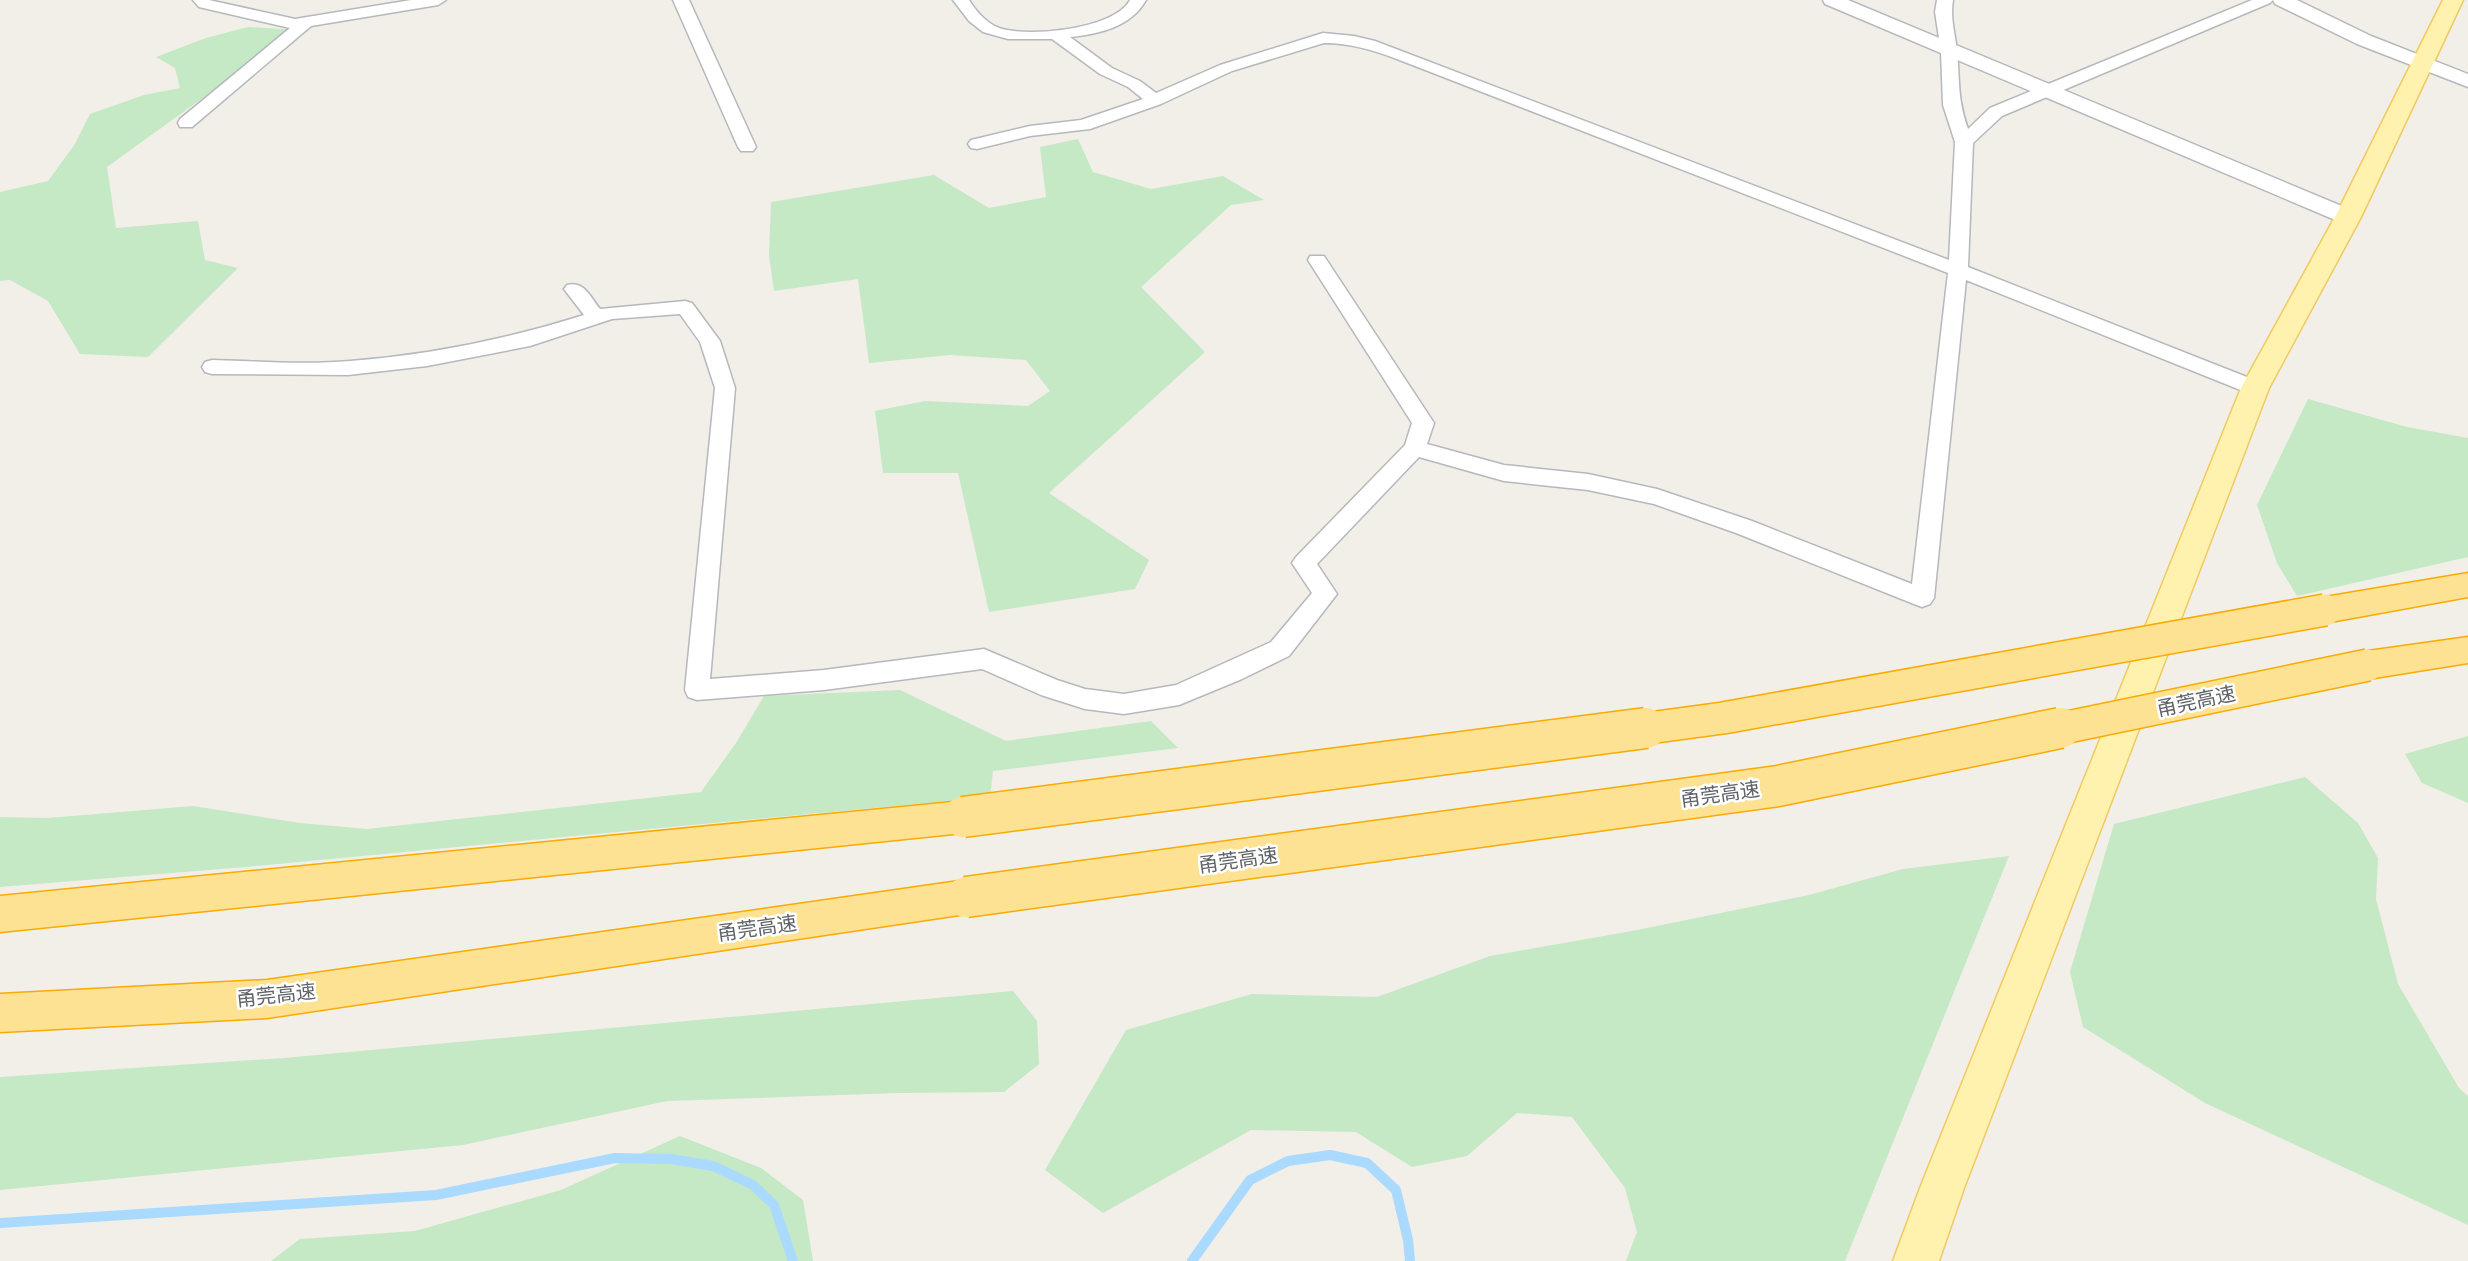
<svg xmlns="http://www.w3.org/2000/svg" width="2468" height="1261" viewBox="0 0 2468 1261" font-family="'Archivo Narrow','Noto Sans SC',sans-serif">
	<rect width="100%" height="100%" fill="#f1efe8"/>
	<path fill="#c5e8c5" d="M 248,27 L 297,30 L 107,167 L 116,228 L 198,221 L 205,260 L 238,268 L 148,357 L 80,354 L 48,301 L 10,280 L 0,281 L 0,192 L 48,181 L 75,144 L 90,114 L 144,95 L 180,88 L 175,68 L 156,57 L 206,38 Z
		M 1078,139 L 1093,172 L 1151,189 L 1223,176 L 1264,200 L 1231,205 L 1141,287 L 1205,352 L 1049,493 L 1149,560 L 1135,589 L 989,612 L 958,473 L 883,473 L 875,411 L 925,401 L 1028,406 L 1050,391 L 1026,360 L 950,355 L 869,363 L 858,279 L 774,291 L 769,255 L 771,202 L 934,175 L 989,208 L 1046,197 L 1040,147 Z
		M 2308,399 L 2407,427 L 2468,438 L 2468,557 L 2297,596 L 2277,563 L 2257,505 Z
		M 900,690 L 1006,741 L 1151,721 L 1178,748 L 993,771 L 990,797 L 245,867 L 0,887 L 0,817 L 48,818 L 193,806 L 300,823 L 367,829 L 701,792 L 736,743 L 764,696 Z
		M 2468,736 L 2468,803 L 2422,783 L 2405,754 Z
		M 2305,777 L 2358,823 L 2378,858 L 2376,899 L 2398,984 L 2459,1088 L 2468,1096 L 2468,1225 L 2205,1103 L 2083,1027 L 2070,972 L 2114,824 Z
		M 2009,856 L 1845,1261 L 1626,1261 L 1637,1232 L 1625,1188 L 1572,1117 L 1517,1113 L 1467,1156 L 1412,1167 L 1356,1132 L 1251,1130 L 1103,1213 L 1045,1170 L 1126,1030 L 1252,994 L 1377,997 L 1490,956 L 1632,931 L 1809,895 L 1903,869 Z
		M 1013,991 L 1037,1021 L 1039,1064 L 1004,1092 L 898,1093 L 667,1101 L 463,1145 L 0,1190 L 0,1077 L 284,1058 Z
		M 680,1136 L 761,1168 L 803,1200 L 813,1261 L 271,1261 L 300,1239 L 415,1231 L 561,1190 Z"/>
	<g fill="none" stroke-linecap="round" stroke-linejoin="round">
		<path stroke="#aadaff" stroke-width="10" d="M 0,1223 L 436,1195 L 615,1158 L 671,1159 L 713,1166 L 753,1185 L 774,1205 L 793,1261
			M 1192,1261 L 1250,1180 L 1288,1161 L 1330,1155 L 1367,1163 L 1396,1190 L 1408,1240 L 1410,1261"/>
		<g stroke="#b5b8bc" stroke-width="3">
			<path id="minor" d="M 193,0 L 209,0 L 295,19 L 411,0 L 446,0 L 438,5 L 311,26 L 192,127 L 180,127 L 178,123 L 180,119 L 290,28 L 199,7 Z
				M 673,0 L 689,0 L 756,147 L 753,151 L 741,151 L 738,147 Z
				M 953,0 L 969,0 C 976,11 986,23 999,28 C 1029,38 1115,29 1130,0 L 1146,0 C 1131,27 1099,34 1070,37 L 1112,68 L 1140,81 L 1156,93 L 1220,65 L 1323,33 L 1354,36 L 1375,41 L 1949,260 L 1955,142 L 1943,105 L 1941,51 L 1935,12 L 1937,0 L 1953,0 C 1950,18 1955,33 1957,51 C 1960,82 1957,98 1968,129 L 1990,108 L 2252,0 L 2273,0 L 2270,3 L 2002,116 L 1973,143 L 1968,267 L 2262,383 L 2265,388 L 2262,393 L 2255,395 L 2248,393 L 1966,280 L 1934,598 L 1930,604 L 1922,607 L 1914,604 L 1736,533 L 1654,504 L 1588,490 L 1504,481 L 1419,457 L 1317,564 L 1337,594 L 1289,656 L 1242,679 L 1179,705 L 1124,714 L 1085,709 L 1041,695 L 982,669 L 824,690 L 697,700 L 688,697 L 685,690 L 715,388 L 700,342 L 680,314 L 612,319 L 530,346 L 427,366 L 348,375 L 212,374 L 205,372 L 202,367 L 205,362 L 212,360 C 257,361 305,365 350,361 C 430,355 508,339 584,315 L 564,289 L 567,285 C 584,280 591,298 600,309 L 685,301 L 692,303 L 720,341 L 735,388 L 710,679 L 824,670 L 984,649 L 1057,680 L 1085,689 L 1124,694 L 1176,685 L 1271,642 L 1312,593 L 1292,563 L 1296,557 L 1405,445 L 1412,423 L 1308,260 L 1310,256 L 1324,256 L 1434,423 L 1427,444 L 1504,465 L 1588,474 L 1657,489 L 1752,521 L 1912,584 L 1948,273 L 1397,59 C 1373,50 1350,43 1324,43 L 1232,71 L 1161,104 L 1090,129 L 1030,136 L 977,149 L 971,148 L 968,144 L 971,140 L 1030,126 L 1081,120 L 1143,99 L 1128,87 L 1100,74 L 1052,39 L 1008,39 L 983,32 L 969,21 Z"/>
		</g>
		<g stroke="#b5b8bc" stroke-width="3">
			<path id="tertiary" d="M 1823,0 L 1848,0 L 2356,212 L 2359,217 L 2356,222 L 2348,224 L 2340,222 L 1825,4 Z
				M 2273,0 L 2297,0 L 2371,36 L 2468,74 L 2468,87 L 2357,44 L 2275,4 Z"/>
		</g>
		<g stroke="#f2c960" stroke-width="3">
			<path id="primary" d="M 2443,0 L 2463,0 L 2361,217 L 2269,388 L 1964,1188 L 1939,1261 L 1893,1261 L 1920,1188 L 2241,388 L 2335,217 Z"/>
		</g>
		<g stroke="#f9ab00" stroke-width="3">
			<path id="motorway" d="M 2468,573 L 2468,597 L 2325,623 L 2313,619 L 2309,610 L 2313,601 L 2325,597 Z
				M 2468,637 L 2468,663 L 2368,679 L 2356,675 L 2351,665 L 2356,655 L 2368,651 Z
				M 963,801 L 976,806 L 981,817 L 976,828 L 963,833 L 0,932 L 0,896 Z
				M 966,880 L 979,885 L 985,897 L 979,909 L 966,914 L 267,1018 L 0,1032 L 0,994 L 267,980 Z"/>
		</g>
		<use href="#minor" fill="#fff" fill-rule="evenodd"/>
		<use href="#tertiary" fill="#fff" fill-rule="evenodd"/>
		<use href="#primary" fill="#fff2af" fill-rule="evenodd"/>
		<use href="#motorway" fill="#fde293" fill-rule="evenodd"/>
		<g stroke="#f9ab00" stroke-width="34" stroke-linecap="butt">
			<path id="motorway-bridge-far1" d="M 1634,730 L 1723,718 L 2325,610
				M 2053,730 L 2368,665"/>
		</g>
		<g stroke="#f9ab00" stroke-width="43" stroke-linecap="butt">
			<path id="motorway-bridge" d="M 963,817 L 1646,728
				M 966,897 L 1778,786 L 2060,728"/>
		</g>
		<use href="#motorway-bridge-far1" stroke="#fde293" stroke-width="31"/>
		<use href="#motorway-bridge" stroke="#fde293" stroke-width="40"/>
	</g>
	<g text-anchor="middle" stroke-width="5" stroke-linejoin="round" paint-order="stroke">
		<g font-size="20" fill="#5f6368" stroke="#fff">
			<text transform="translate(2196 701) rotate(-12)" y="7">甬莞高速</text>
			<text transform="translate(1720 794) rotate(-8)" y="7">甬莞高速</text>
			<text transform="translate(1238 860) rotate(-8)" y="7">甬莞高速</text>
			<text transform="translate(757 928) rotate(-8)" y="7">甬莞高速</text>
			<text transform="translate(276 995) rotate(-6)" y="7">甬莞高速</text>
		</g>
	</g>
</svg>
